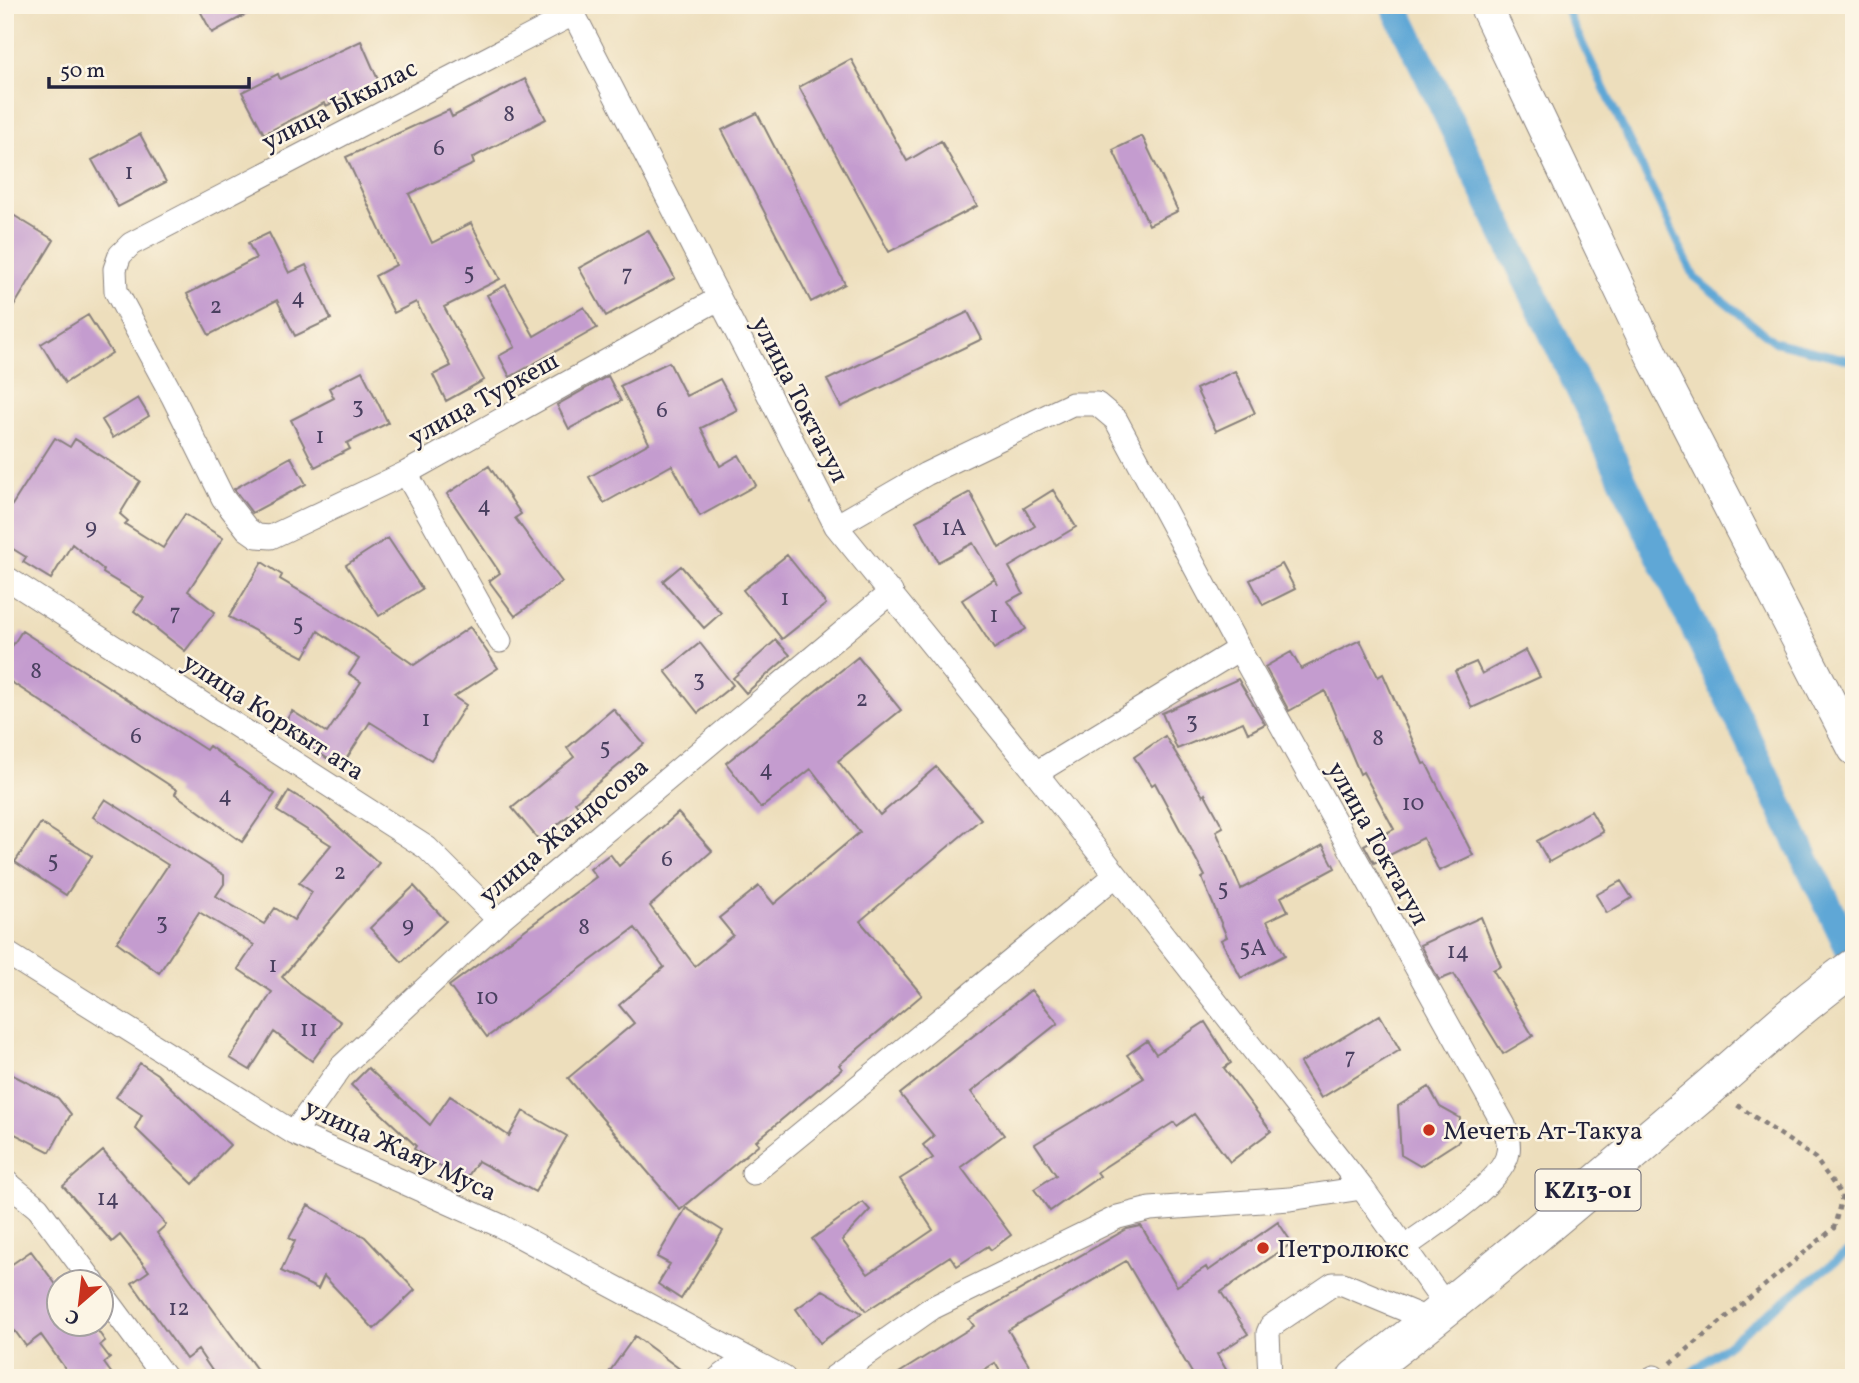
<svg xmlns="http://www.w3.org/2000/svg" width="1859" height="1383" viewBox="0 0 1859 1383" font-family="Vollkorn,serif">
	<rect width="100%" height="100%" fill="#fcf5e5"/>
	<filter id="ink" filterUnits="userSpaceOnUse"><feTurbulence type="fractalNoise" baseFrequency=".0143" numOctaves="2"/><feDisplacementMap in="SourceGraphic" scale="14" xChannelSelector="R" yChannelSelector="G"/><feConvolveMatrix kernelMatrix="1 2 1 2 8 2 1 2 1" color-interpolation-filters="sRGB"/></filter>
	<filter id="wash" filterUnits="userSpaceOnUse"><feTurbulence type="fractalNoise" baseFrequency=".00686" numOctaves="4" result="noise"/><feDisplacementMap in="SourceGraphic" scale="28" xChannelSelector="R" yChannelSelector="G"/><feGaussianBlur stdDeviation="1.57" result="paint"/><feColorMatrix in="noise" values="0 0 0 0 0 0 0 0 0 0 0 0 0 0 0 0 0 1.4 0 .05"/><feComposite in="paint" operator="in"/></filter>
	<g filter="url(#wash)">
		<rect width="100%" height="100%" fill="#eddebc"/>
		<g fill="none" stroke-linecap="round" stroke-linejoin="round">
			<path stroke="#5fa7d6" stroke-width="8" d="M 1564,5 L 1695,278 L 1775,342 L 1854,361
				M 1684,1378 L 1854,1247"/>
			<path stroke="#5fa7d6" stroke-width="28" d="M 1394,5 L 1854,959"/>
		</g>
		<g id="blocks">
			<path fill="#c49ccf" d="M 197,5 L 263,5 L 212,33 Z
				M 361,41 L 379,82 L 326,106 L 324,103 L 264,134 L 242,92 L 278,74 L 280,79 Z
				M 851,59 L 907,161 L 941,141 L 977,206 L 889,252 L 799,87 Z
				M 525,79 L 546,119 L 472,158 L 474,164 L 409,194 L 432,243 L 471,223 L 500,279 L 444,307 L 484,380 L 446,401 L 433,375 L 451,366 L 416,302 L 394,313 L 375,276 L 396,265 L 346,157 L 449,110 L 452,117 Z
				M 757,113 L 845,284 L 811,302 L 722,130 Z
				M 140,134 L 166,182 L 118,207 L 92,160 Z
				M 1142,136 L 1178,211 L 1149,225 L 1113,150 Z
				M 5,210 L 54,240 L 5,321 Z
				M 648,230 L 675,278 L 606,316 L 579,268 Z
				M 269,233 L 289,273 L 306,265 L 331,319 L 295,336 L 277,300 L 209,335 L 187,294 L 256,258 L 248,243 Z
				M 506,285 L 534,336 L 584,307 L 597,328 L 510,377 L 499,356 L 515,347 L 487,295 Z
				M 968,312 L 982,339 L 841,407 L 827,380 Z
				M 88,315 L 112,353 L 65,383 L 41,344 Z
				M 669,362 L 686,396 L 720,379 L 737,410 L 701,428 L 720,466 L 739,455 L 756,485 L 700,516 L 672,465 L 604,503 L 589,477 L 649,443 L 620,386 Z
				M 362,371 L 388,423 L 347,443 L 350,449 L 315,467 L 291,420 L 334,398 L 329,388 Z
				M 1235,371 L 1255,413 L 1216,431 L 1196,389 Z
				M 608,376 L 621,401 L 569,429 L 557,405 Z
				M 138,398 L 149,416 L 113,438 L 102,420 Z
				M 55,438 L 70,447 L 75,439 L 140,481 L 120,514 L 128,521 L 125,524 L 163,548 L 185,514 L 223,538 L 188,591 L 215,612 L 185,651 L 134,611 L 144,598 L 103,573 L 104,570 L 72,544 L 51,579 L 23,562 L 26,557 L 5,544 L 5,516 Z
				M 291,457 L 306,484 L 252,513 L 234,489 Z
				M 489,466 L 521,514 L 515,518 L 562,582 L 515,616 L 489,581 L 500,573 L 447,494 Z
				M 1053,490 L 1076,527 L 1009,567 L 1023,593 L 1008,601 L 1026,629 L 994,649 L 962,600 L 995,579 L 998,585 L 973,543 L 938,562 L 916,521 L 970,492 L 999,548 L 1035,526 L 1024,508 Z
				M 388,538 L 422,589 L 379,616 L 346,565 Z
				M 787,555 L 826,604 L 782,639 L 743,590 Z
				M 262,562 L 282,575 L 280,579 L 362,628 L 414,665 L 470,627 L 498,668 L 454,697 L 466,705 L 431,760 L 370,722 L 341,767 L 281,729 L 292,711 L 327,733 L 361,682 L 349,674 L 359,659 L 318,631 L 304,657 L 229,617 Z
				M 1282,564 L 1295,589 L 1263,605 L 1250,580 Z
				M 681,566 L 721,613 L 704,628 L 663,581 Z
				M 22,631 L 206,750 L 209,746 L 275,794 L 242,842 L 175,794 L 177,790 L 5,678 L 5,657 Z
				M 776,640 L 790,655 L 746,693 L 733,678 Z
				M 1360,640 L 1378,677 L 1383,674 L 1423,764 L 1426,763 L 1473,855 L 1439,871 L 1423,838 L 1374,863 L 1364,845 L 1394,829 L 1363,772 L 1360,774 L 1325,691 L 1289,711 L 1265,667 L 1291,652 L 1301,669 Z
				M 700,643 L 733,685 L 698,713 L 665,671 Z
				M 1526,650 L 1540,677 L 1472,708 L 1455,671 L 1476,662 L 1482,674 Z
				M 858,657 L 901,710 L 838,761 L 880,815 L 936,767 L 981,819 L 860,921 L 922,995 L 839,1065 L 842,1069 L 756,1141 L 759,1144 L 680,1210 L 568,1078 L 634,1023 L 619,1005 L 664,967 L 635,928 L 487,1037 L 449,986 L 596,877 L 590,869 L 610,854 L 619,866 L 678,813 L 712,851 L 650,906 L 695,966 L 733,935 L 719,918 L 759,886 L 774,904 L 860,832 L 811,769 L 761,808 L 726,763 Z
				M 1238,679 L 1265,724 L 1248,733 L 1243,722 L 1177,749 L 1162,713 Z
				M 613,709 L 644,744 L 575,802 L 579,807 L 539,840 L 512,808 L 574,757 L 567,748 Z
				M 1165,736 L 1203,796 L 1205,794 L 1223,827 L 1216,831 L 1241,889 L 1323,845 L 1335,868 L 1281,897 L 1288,911 L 1267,921 L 1285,955 L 1241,978 L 1221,940 L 1227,937 L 1202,878 L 1205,876 L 1155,783 L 1152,785 L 1134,757 Z
				M 289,791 L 321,811 L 379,863 L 282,977 L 300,993 L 341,1022 L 312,1061 L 274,1032 L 250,1070 L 230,1058 L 272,992 L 238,969 L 254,945 L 199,912 L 159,973 L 117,942 L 168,865 L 93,817 L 105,799 L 224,875 L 224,884 L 216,896 L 264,924 L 275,908 L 294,920 L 312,892 L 299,883 L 331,845 L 277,811 Z
				M 1591,811 L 1603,832 L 1549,862 L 1537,841 Z
				M 41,823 L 92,856 L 66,895 L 15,862 Z
				M 1621,881 L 1632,898 L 1607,913 L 1596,895 Z
				M 414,886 L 446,921 L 402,962 L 370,928 Z
				M 1481,917 L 1501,966 L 1493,970 L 1533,1036 L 1503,1054 L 1454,974 L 1439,980 L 1420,945 Z
				M 1031,990 L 1058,1023 L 971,1092 L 1004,1135 L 961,1167 L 1011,1235 L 991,1250 L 988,1246 L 957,1266 L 950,1256 L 866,1311 L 812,1239 L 863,1202 L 870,1210 L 842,1240 L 868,1274 L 933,1230 L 900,1179 L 933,1158 L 923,1145 L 934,1136 L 900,1094 Z
				M 1380,1015 L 1400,1050 L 1321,1098 L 1300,1063 Z
				M 1205,1022 L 1231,1063 L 1224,1068 L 1271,1131 L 1230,1162 L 1194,1114 L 1177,1126 L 1174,1122 L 1097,1172 L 1100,1176 L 1050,1211 L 1034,1189 L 1056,1175 L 1035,1144 L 1144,1078 L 1127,1055 L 1147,1041 L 1156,1054 Z
				M 140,1063 L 157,1074 L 230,1145 L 193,1184 L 135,1128 L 142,1115 L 116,1097 Z
				M 368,1068 L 430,1125 L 450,1096 L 509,1136 L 523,1111 L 567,1136 L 535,1192 L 478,1161 L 464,1182 L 414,1149 L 416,1146 L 351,1085 Z
				M 5,1071 L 58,1098 L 71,1114 L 50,1152 L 5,1129 Z
				M 1429,1087 L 1440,1107 L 1460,1118 L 1459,1141 L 1420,1166 L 1401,1155 L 1398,1106 Z
				M 103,1151 L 166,1225 L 157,1233 L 263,1378 L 217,1378 L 198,1350 L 186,1359 L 132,1283 L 149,1271 L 120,1235 L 112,1242 L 63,1186 Z
				M 308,1205 L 365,1237 L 415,1290 L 374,1329 L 324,1276 L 318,1289 L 281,1271 L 295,1241 L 289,1238 Z
				M 686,1208 L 723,1231 L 681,1299 L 658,1284 L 670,1264 L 657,1257 Z
				M 1278,1222 L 1292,1243 L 1221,1292 L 1248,1334 L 1217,1354 L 1231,1378 L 1195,1378 L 1126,1261 L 1008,1330 L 1037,1378 L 1004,1378 L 995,1363 L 971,1378 L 891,1378 L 974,1326 L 969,1319 L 1127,1229 L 1141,1226 L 1177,1286 L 1206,1267 L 1208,1271 Z
				M 31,1251 L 60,1290 L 60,1324 L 93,1324 L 105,1341 L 100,1345 L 110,1358 L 104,1363 L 115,1378 L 72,1378 L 41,1335 L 26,1346 L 15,1331 L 5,1338 L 5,1269 Z
				M 823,1290 L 862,1313 L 820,1343 L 796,1309 Z
				M 635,1336 L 692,1378 L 605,1378 Z"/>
		</g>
	</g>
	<g filter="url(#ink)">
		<use href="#blocks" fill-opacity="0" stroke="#88807c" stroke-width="2"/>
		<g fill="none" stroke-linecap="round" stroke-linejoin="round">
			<g stroke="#88807c" stroke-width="25">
				<path id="street" d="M 569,5 L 836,526 L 1036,773 L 1362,1188 L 1448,1309
					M 573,14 L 131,244 L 120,255 L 115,269 L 116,291 L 172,395 L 223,498 L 247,529 L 257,536 L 271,537 L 406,473 L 718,299
					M 406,473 L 500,641
					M 836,526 L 926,474 L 1072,404 L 1097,404 L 1116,420 L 1239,649
					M 5,577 L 427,848 L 499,920
					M 1036,773 L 1239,649 L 1504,1125 C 1506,1133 1510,1143 1508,1152 C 1504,1183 1431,1227 1406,1246
					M 5,952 L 294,1133 L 501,1226 L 784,1378
					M 294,1133 L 341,1067 L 499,920 L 891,592
					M 753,1173 L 1115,876
					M 5,1181 L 38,1208 L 93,1282
					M 102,1293 L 165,1378
					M 719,1378 L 745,1359
					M 833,1378 L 932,1308 L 1118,1217 L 1150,1209 L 1290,1199 L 1362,1188
					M 1270,1378 L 1268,1333 L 1271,1326 L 1333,1284 L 1343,1284 L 1432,1321
					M 1653,1378 L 1654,1377"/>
			</g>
			<g stroke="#88807c" stroke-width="34">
				<path id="secondary" d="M 1485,5 L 1655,362 L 1854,749"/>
			</g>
			<g stroke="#88807c" stroke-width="39">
				<path id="primary" d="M 1356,1378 C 1474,1289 1586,1192 1698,1097 C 1750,1053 1798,1006 1854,967"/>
			</g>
			<path stroke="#88807c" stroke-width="4.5" stroke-dasharray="5 5" stroke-linecap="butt" d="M 1671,1363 L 1834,1228 L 1842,1196 L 1815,1158 L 1737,1105"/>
			<use href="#street" stroke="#fff" stroke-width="23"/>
			<use href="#secondary" stroke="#fff" stroke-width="32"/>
			<use href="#primary" stroke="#fff" stroke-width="37"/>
		</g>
	</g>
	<g fill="#c8321e" stroke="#fcf5e5" stroke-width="2.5">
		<circle cx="1429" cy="1130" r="7"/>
		<circle cx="1263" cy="1248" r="7"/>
	</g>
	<g text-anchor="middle" stroke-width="5" stroke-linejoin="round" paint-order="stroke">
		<g font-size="23" fill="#4a4060">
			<text x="509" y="121">8</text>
			<text x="439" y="155">6</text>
			<text x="129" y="179">1</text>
			<text x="469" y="279">5</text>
			<text x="627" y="281">7</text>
			<text x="298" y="304">4</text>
			<text x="216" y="313">2</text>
			<text x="358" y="413">3</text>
			<text x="662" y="417">6</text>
			<text x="320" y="443">1</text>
			<text x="484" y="512">4</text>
			<text x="91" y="534">9</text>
			<text x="954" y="535">1А</text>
			<text x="785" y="605">1</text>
			<text x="175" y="620">7</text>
			<text x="994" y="622">1</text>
			<text x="298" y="630">5</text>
			<text x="36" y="678">8</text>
			<text x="699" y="686">3</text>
			<text x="862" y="706">2</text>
			<text x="426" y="726">1</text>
			<text x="1192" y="728">3</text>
			<text x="136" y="743">6</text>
			<text x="1378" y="745">8</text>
			<text x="605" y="754">5</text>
			<text x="766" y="776">4</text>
			<text x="225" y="802">4</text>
			<text x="1413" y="810">10</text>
			<text x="667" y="866">6</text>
			<text x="53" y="867">5</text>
			<text x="340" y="879">2</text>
			<text x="1223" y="895">5</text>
			<text x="162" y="929">3</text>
			<text x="408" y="932">9</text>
			<text x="584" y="934">8</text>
			<text x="1253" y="955">5А</text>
			<text x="1458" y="958">14</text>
			<text x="273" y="972">1</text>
			<text x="487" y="1004">10</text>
			<text x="309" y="1036">11</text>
			<text x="1350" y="1064">7</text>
			<text x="108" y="1205">14</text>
			<text x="179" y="1315">12</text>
		</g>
		<rect fill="#fcf5e5" stroke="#63616e" stroke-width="2" x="1535.5" y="1169.5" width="105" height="41" rx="5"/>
		<g font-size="24" font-weight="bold" fill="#22223b">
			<text x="1588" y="1198">KZ13-01</text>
		</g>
		<g font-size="26" fill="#22223b" stroke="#fcf5e5">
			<text transform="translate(339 104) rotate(-27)" y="9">улица Ыкылас</text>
			<text transform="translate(483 398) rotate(-29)" y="9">улица Туркеш</text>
			<text transform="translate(801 399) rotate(63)" y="9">улица Токтагул</text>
			<text transform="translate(274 716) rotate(33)" y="9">улица Коркыт ата</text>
			<text transform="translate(563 830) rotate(-40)" y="9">улица Жандосова</text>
			<text transform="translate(1379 843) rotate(61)" y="9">улица Токтагул</text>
			<text transform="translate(401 1149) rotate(25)" y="9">улица Жаяу Муса</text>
		</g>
		<g font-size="26" fill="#22223b" stroke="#fcf5e5" text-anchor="start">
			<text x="1443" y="1139">Мечеть Ат-Такуа</text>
			<text x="1277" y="1257">Петролюкс</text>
		</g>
	</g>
	<rect width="1859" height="1383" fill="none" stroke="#fcf5e5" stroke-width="28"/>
	<g transform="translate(80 1303) rotate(208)"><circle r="33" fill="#fcf5e5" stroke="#a5a1a1" stroke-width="2"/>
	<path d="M0-5L12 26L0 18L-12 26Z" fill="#c8321e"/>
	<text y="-10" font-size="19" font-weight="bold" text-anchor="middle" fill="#22223b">С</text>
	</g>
	<path d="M49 77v10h200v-10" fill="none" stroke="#22223b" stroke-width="3.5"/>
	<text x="60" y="77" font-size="21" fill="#22223b" stroke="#fcf5e5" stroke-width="5" paint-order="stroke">50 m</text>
</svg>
